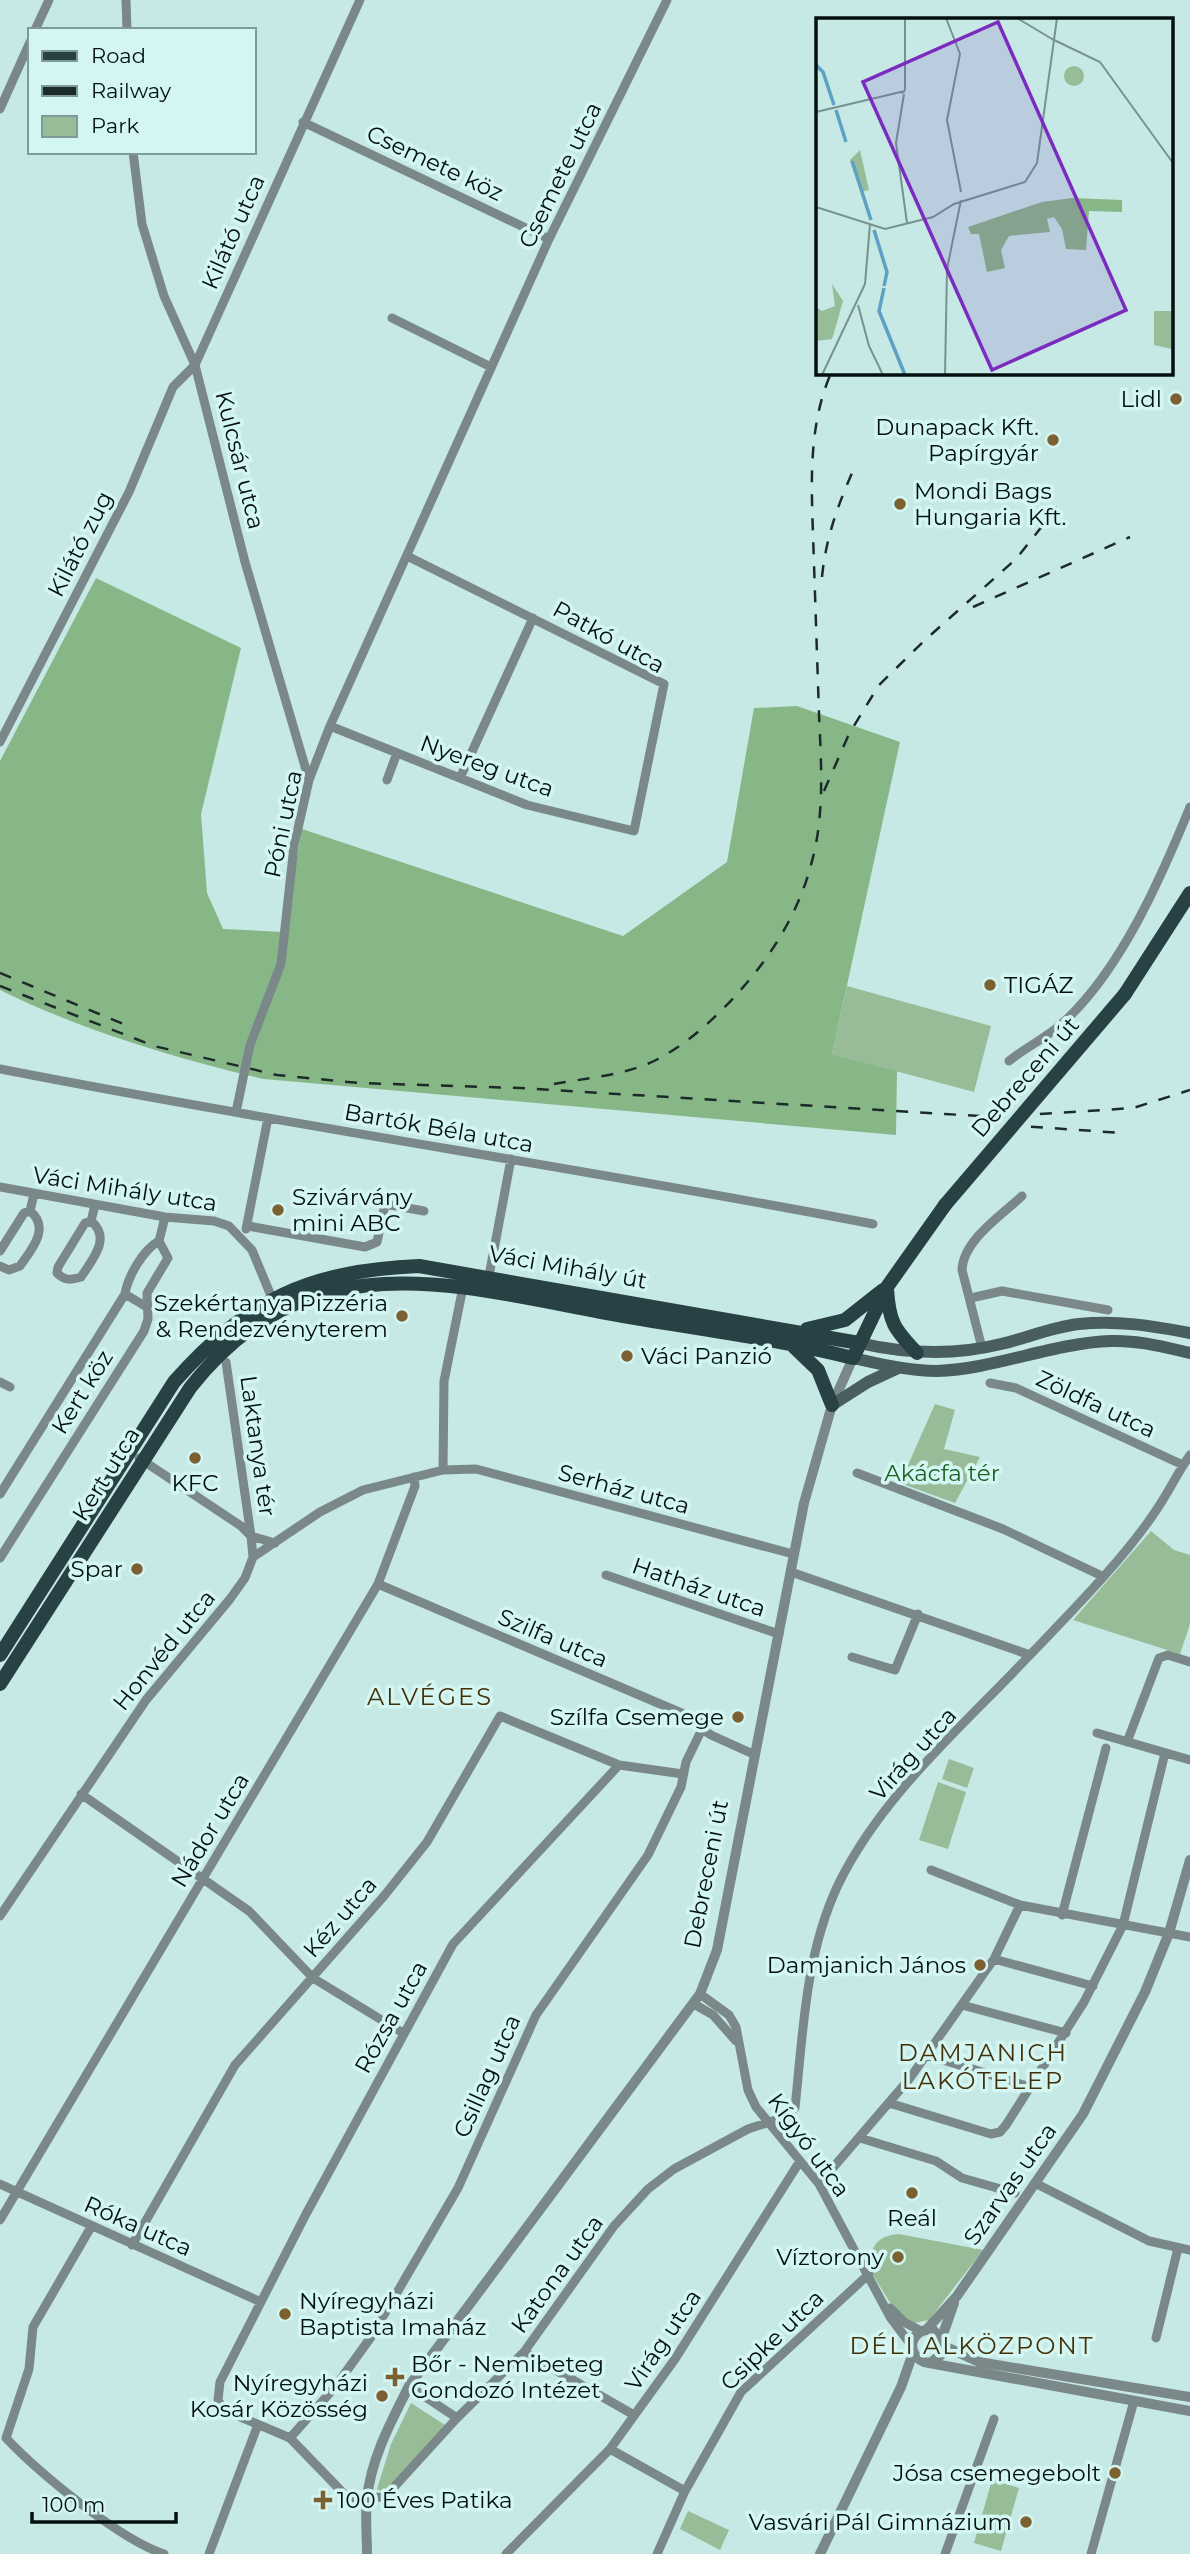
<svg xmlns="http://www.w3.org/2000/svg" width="1190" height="2554" viewBox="0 0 1190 2554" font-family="Montserrat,sans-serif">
	<rect width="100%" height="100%" fill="#c6e9e5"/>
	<path fill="#97bc97" d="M 847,986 L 991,1026 L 974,1092 L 832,1054 Z
		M 935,1404 L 955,1410 L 944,1449 L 980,1457 L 955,1503 L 900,1483 Z
		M 1151,1531 L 1174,1550 L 1190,1555 L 1190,1624 L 1180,1654 L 1073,1620 Z
		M 949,1759 L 974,1768 L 967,1788 L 942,1779 Z
		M 938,1782 L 966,1792 L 948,1849 L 919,1840 Z
		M 899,2234 L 983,2250 L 929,2320 L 904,2325 L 868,2267 C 872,2245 877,2236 899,2234 Z
		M 411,2403 L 445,2425 L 385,2493 L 377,2489 L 391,2444 Z
		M 992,2480 L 1019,2488 L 1001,2551 L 974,2543 Z
		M 688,2511 L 729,2530 L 720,2550 L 680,2529 Z"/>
	<path fill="#87b787" d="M 96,578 L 241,648 L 201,814 L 207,893 L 223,929 L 284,932 L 302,829 L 623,936 L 727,862 L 754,708 L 797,706 L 900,742 L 832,1054 L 897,1071 L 896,1135 L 264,1079 C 180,1060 78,1029 0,990 L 0,761 Z"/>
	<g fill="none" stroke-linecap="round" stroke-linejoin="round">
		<path stroke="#7a888a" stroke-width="9" d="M 126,0 L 127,30
			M 35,30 L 49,0
			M 0,109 L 30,42
			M 303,122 L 549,239
			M 133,152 L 142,224 L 164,296 L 195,365 L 245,562 L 309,780
			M 392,318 L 491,367
			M 330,726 L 527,805 L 634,831 L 664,684 L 407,556
			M 0,742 L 129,492 L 173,387 L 195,365 L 360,0
			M 460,778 L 533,618
			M 387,780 L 397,753
			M 1009,1061 C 1027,1046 1049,1037 1066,1020 C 1122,967 1161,878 1190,807
			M 0,1069 C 290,1126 582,1168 873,1224
			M 236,1112 L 250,1045 L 281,964 L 294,846 L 309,780 L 330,726 L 549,239 L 667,0
			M 0,1187 L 165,1217 L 214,1221 L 229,1226 L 252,1250 L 274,1303
			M 91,1221 C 112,1238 92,1260 81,1277 C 71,1280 65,1281 57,1273 L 58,1267 L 85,1223 L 91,1221 L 95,1205
			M 248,1226 L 365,1247 L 377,1242 L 385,1204 L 424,1211
			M 246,1229 L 268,1118
			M 0,1251 L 24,1213 L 30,1211 L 34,1194
			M 0,1266 L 9,1270 L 20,1266 C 31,1250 51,1228 30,1211
			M 489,1276 L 511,1159
			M 125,1294 L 145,1306
			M 971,1298 L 1002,1291 L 1108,1310
			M 982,1348 L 962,1270 C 963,1240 1002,1215 1022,1196
			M 226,1362 L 251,1536 L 275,1543
			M 0,1382 L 10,1387
			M 990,1383 L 1016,1388 L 1183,1465
			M 139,1458 L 241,1526 L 251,1536 L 253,1557
			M 443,1470 L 444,1381 L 463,1287
			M 857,1473 L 1003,1529 L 1102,1576
			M 0,1494 L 125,1294 C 128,1276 143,1250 159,1241 L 165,1217
			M 0,1558 L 144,1331 L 148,1319 L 147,1293 L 168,1258 L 159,1241
			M 791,1572 L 1030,1655
			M 606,1575 L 779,1634
			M 378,1584 L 705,1723 L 705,1731 L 711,1735 L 753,1754
			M 852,1657 L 895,1670 L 918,1614
			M 1097,1733 L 1190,1760
			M 1127,1742 L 1159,1658 L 1168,1655 L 1190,1662
			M 683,1774 L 619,1765 L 453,1944 L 306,2214 L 220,2382 L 218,2400 L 224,2410 L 290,2438 L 348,2498 L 385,2497 L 457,2418 L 524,2352 L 614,2226 L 648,2189 L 674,2169 L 748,2129 L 779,2119 L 795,2108 C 803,2033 805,1955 838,1885 C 881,1796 961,1728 1028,1657 C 1069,1614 1125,1558 1157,1509 C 1169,1491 1178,1472 1190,1455
			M 81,1794 L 249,1911 L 313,1978 L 403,2033
			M 931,1870 L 1020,1905 L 1190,1937
			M 1062,1915 L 1106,1748
			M 0,1916 L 146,1700 L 230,1599 L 245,1578 L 253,1557 L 320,1512 L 363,1490 L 443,1470 L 476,1469 L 793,1554
			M 994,1959 L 1093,1986
			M 700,1994 L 729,2015 L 736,2027 L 748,2090 L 756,2107 L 819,2184 L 890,2317 L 911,2345
			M 694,2004 L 713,2015 L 736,2041
			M 962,2005 L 1066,2033
			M 927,2055 L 1030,2087
			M 889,2103 L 991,2134 L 1000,2132 L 1006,2125 L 1084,2002 L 1123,1925 L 1165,1753
			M 860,2138 L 936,2161 L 962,2178 L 1015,2193
			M 1035,2183 L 1149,2241 L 1190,2250
			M 0,2184 L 261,2302
			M 819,2184 L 910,2078 L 994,1959 L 1020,1905
			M 0,2220 L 378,1584 L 415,1486 L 414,1477
			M 91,2227 L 33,2327 L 29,2369 L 6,2438 C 39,2473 119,2539 164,2554
			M 132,2245 L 235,2065 L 384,1896 L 427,1842 L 500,1716 L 619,1765
			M 890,2308 L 904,2322 L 921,2331
			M 1156,2338 L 1178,2248
			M 524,2352 L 634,2415
			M 409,2386 L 457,2418
			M 290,2438 L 335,2387 L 371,2337 L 458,2188 L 536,2015 L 648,1855 L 681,1787 L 686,1762 L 705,1723
			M 610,2449 L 685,2491
			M 209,2554 L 257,2427
			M 506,2554 L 610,2449 L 675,2359 L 800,2161
			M 657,2554 L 685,2491 L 741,2392 L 869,2274
			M 945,2554 L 994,2419
			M 1091,2554 L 1134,2401"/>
		<path stroke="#7a888a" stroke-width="10" d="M 927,2329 L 957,2296 L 1083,2114 L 1145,1992 L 1169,1933 L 1190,1860
			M 942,2337 L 954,2303
			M 944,2346 L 979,2362 L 1190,2397
			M 933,2361 L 942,2354 L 944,2342 L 933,2330 C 911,2327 904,2353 924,2362 L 1190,2411
			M 367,2554 C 367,2536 365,2517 367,2499 C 371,2458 391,2422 409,2386 L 700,1994 L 717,1950 L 804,1503 L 832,1405 L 853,1358
			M 820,2554 L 901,2387 L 913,2353"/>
		<path stroke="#4a5e62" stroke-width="12" d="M 859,1343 C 907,1354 953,1356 1001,1344 C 1027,1338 1052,1327 1079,1324 C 1117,1320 1153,1326 1190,1333
			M 853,1358 C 880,1364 908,1371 937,1371 C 996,1369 1052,1343 1111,1341 C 1138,1340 1164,1347 1190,1353
			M 832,1405 L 868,1382 L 898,1368"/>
		<path stroke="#284145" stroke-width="14" d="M 1125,994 L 1190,893
			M 887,1289 C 889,1322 894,1329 917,1353
			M 807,1329 L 845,1320 L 883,1290
			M 794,1347 L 818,1370 L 832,1405
			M 0,1655 L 174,1382 C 248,1299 308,1271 419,1266 L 859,1343
			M 0,1684 L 190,1388 C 310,1235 460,1287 623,1316 C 700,1329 777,1339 853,1358 L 887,1287 L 945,1205"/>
		<path stroke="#1c2b2a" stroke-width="2.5" stroke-dasharray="12 12" stroke-linecap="butt" d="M 988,19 L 989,18
			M 822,577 C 826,536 839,502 856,464
			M 973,607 L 1130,537
			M 824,791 L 849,734 L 879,685 L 925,640 L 1016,559 L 1059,505
			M 0,973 L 133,1028
			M 0,986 L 154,1046 L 277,1075 L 359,1083 L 520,1088 L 995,1117 L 1133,1108 L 1190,1090
			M 554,1084 C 587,1078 626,1075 656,1060 C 695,1040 728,1006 755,973 C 781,940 802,902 812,861 C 825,813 821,762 819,714 C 817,654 815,594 813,534 C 811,479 809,424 831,373
			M 1007,1125 L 1122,1133"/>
		<path stroke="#284145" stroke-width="14" d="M 945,1205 L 1125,994"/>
	</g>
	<g fill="#7b6032" stroke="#d3f6f2" stroke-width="2.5">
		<circle cx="1176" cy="399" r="7"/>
		<circle cx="1053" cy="440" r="7"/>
		<circle cx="900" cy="504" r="7"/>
		<circle cx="990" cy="985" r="7"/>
		<circle cx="278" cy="1210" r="7"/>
		<circle cx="402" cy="1316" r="7"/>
		<circle cx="627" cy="1356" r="7"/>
		<circle cx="195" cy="1458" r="7"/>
		<circle cx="137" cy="1569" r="7"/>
		<circle cx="738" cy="1717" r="7"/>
		<circle cx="980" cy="1965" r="7"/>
		<circle cx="912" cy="2193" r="7"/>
		<circle cx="898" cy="2257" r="7"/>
		<circle cx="285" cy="2314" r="7"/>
		<path d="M391.5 2366.5h7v7h7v7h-7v7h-7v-7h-7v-7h7z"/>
		<circle cx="382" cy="2396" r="7"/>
		<circle cx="1115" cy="2473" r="7"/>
		<path d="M319.5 2489.5h7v7h7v7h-7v7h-7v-7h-7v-7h7z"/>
		<circle cx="1026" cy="2522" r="7"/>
	</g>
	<g text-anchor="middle" stroke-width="7" stroke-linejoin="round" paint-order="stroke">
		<g font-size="23" fill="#04100f" stroke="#d3f6f2">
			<text transform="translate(435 163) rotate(25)" y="8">Csemete köz</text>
			<text transform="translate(560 175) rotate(-64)" y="8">Csemete utca</text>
			<text transform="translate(233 232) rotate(-66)" y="8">Kilátó utca</text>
			<text transform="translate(240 460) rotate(76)" y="8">Kulcsár utca</text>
			<text transform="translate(80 544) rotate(-63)" y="8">Kilátó zug</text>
			<text transform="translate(609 637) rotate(29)" y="8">Patkó utca</text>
			<text transform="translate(487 766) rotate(20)" y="8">Nyereg utca</text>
			<text transform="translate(283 824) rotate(-78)" y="8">Póni utca</text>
			<text transform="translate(1025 1077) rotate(-49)" y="8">Debreceni út</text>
			<text transform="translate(439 1128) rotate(10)" y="8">Bartók Béla utca</text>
			<text transform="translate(125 1189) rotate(9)" y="8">Váci Mihály utca</text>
			<text transform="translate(568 1267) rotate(10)" y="8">Váci Mihály út</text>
			<text transform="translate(82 1392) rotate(-58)" y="8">Kert köz</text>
			<text transform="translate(1096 1404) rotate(25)" y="8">Zöldfa utca</text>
			<text transform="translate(258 1446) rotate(82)" y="8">Laktanya tér</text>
			<text transform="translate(106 1474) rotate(-58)" y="8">Kert utca</text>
			<text transform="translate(624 1489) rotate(15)" y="8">Serház utca</text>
			<text transform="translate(699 1587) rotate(19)" y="8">Hatház utca</text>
			<text transform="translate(553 1638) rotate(23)" y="8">Szilfa utca</text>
			<text transform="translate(164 1650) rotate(-51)" y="8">Honvéd utca</text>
			<text transform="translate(913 1754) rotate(-48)" y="8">Virág utca</text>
			<text transform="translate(210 1830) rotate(-59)" y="8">Nádor utca</text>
			<text transform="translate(706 1874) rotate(-79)" y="8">Debreceni út</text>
			<text transform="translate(340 1917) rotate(-49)" y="8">Kéz utca</text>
			<text transform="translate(391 2017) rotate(-61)" y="8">Rózsa utca</text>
			<text transform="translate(487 2076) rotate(-66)" y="8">Csillag utca</text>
			<text transform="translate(809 2145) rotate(54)" y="8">Kígyó utca</text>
			<text transform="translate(1010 2184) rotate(-55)" y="8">Szarvas utca</text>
			<text transform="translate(138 2226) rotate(24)" y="8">Róka utca</text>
			<text transform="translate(557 2274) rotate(-54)" y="8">Katona utca</text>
			<text transform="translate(663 2340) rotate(-56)" y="8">Virág utca</text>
			<text transform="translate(772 2340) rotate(-44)" y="8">Csipke utca</text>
		</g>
		<g font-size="23" fill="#04100f" stroke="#d3f6f2" text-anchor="end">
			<text x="1162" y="407">Lidl</text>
			<text x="1039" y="435">Dunapack Kft.<tspan x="1039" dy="26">Papírgyár</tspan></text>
			<text x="914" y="499" text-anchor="start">Mondi Bags<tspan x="914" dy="26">Hungaria Kft.</tspan></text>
			<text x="1004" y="993" text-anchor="start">TIGÁZ</text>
			<text x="292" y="1205" text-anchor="start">Szivárvány<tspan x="292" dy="26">mini ABC</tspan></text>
			<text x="388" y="1311">Szekértanya Pizzéria<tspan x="388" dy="26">&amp; Rendezvényterem</tspan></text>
			<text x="641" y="1364" text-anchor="start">Váci Panzió</text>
			<text x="195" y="1491" text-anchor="middle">KFC</text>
			<text x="123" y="1577">Spar</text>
			<text x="724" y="1725">Szílfa Csemege</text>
			<text x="966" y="1973">Damjanich János</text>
			<text x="912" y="2226" text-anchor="middle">Reál</text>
			<text x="884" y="2265">Víztorony</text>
			<text x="299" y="2309" text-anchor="start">Nyíregyházi<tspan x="299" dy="26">Baptista Imaház</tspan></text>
			<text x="411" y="2372" text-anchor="start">Bőr - Nemibeteg<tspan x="411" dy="26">Gondozó Intézet</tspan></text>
			<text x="368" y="2391">Nyíregyházi<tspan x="368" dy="26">Kosár Közösség</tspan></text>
			<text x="1101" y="2481">Jósa csemegebolt</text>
			<text x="337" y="2508" text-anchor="start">100 Éves Patika</text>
			<text x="1012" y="2530">Vasvári Pál Gimnázium</text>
		</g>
		<g font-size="23" fill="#1e6125" stroke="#d3f6f2">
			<text x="942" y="1481">Akácfa tér</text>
		</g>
		<g font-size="24" letter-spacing="2" fill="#443009" stroke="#d3f6f2">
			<text x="430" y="1705">ALVÉGES</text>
			<text x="983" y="2061">DAMJANICH<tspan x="983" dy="28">LAKÓTELEP</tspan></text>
			<text x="972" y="2354">DÉLI ALKÖZPONT</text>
		</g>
	</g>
	<g transform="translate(816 18)">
		<rect width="357" height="357" fill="#c6e9e5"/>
		<path d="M248 58a10 10 0 1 1 20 0a10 10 0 1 1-20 0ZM 44,132 L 53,172 L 45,174 L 34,142 ZM 16,266 L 27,283 L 18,315 L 16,321 L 0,323 L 0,289 L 6,293 L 19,288 ZM 338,293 L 357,293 L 356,331 L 338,327 Z" fill="#97bc97"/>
		<path d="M 256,180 L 306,182 L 306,194 L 273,193 L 270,232 L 250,231 L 246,211 L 238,199 L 231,201 L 234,214 L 193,218 L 185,232 L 189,250 L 171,254 L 163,216 L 155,216 L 152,209 L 226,184 Z" fill="#87b787"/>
		<path fill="none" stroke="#5da1c3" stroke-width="3.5" d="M 0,47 L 7,54 L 18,87M 20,92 L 30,124M 36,143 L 55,202M 58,212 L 71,254 L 68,268M 68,270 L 63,293 L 89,357"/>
		<path fill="none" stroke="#78928f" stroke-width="2" d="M 130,0 L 144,36 L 131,102 L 145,174M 201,0 L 236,21M 236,21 L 284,44 L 357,145M 89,72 L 89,0M 88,76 L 80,125 L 91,205M 0,94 L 89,73 L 85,75M 0,189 L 69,211 L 117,199 L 138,186 L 209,164 L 221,145 L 241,0M 42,287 L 53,328 L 67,357M 6,357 L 49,266 L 54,206M 129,357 L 131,251 L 145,182"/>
		<path fill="#7b2cbf" fill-opacity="0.15" stroke="#7b2cbf" stroke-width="3.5" d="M 182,4 L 310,292 L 176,352 L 47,64 Z"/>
		<rect width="357" height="357" fill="none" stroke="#04100f" stroke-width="3.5"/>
	</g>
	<rect x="28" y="28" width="228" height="126" fill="#d3f6f2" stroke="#809a97" stroke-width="2"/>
	<rect x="42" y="51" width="35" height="10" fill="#284145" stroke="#809a97" stroke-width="2"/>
	<text x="91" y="63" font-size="21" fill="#04100f">Road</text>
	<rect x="42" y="86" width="35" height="10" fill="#1c2b2a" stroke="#809a97" stroke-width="2"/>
	<text x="91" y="98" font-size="21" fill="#04100f">Railway</text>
	<rect x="42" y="116" width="35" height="21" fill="#97bc97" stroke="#809a97" stroke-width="2"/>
	<text x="91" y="133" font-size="21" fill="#04100f">Park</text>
	<path d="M32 2512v10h144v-10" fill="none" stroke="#04100f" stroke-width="3.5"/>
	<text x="42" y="2512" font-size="21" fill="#04100f" stroke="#d3f6f2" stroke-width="5" paint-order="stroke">100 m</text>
</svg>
